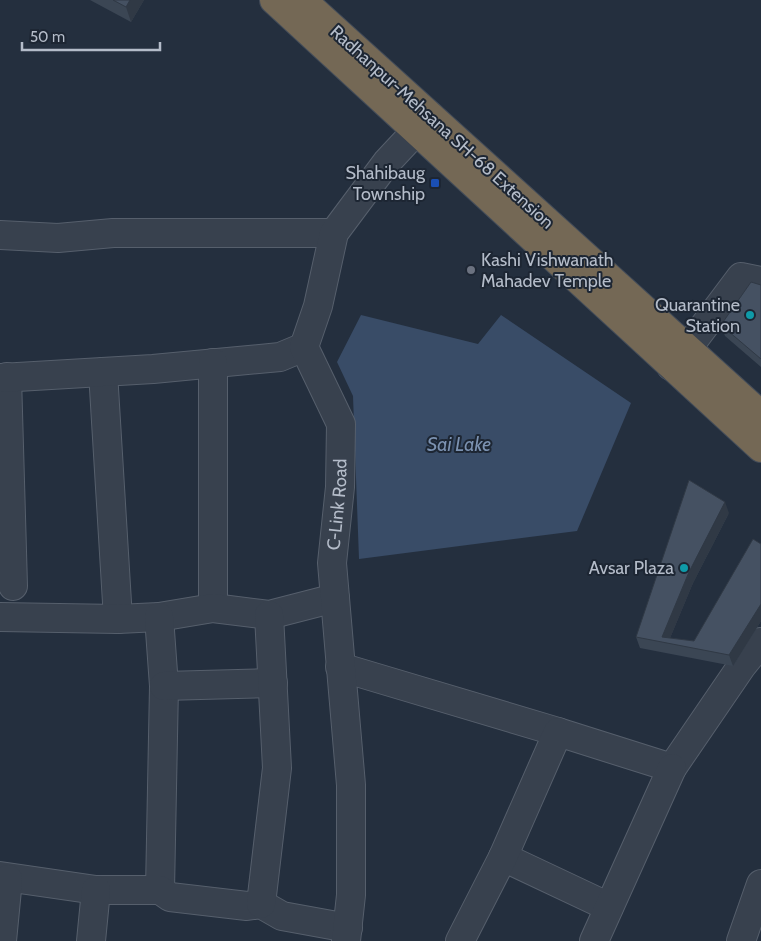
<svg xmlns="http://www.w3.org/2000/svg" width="761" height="941" viewBox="0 0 761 941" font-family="Cabin,sans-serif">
	<rect width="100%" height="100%" fill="#242f3e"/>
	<path fill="#394c67" d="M 361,315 L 478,344 L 501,315 L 631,403 L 577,531 L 359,559 L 353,396 L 337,362 Z"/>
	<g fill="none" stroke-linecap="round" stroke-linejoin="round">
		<g stroke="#565f6c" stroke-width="30">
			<g id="minor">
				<path d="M 0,235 L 58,238 L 113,233 L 334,233"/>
				<path d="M 671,366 L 687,349 L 741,277 L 761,281"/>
				<path d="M 103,372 L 118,619"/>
				<path d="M 7,377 L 13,586"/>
				<path d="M 0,378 L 153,369 L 280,357 L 304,347"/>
				<path d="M 213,608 L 213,363"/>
				<path d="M 0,617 L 118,619 L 159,617 L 213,608 L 269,615 L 335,598"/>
				<path d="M 159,617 L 164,686 L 160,890"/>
				<path d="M 340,667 L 558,732"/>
				<path d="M 164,686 L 273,683"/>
				<path d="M 503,857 L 609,907"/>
				<path d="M 0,876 L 96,890 L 160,890 L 170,897 L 247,906 L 261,904 L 282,916 L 348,928"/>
				<path d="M 261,904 L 277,768 L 269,615"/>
				<path d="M 2,941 L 8,879"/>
				<path d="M 91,941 L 96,890"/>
				<path id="s1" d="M 346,941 L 351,895 L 351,785 L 332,563 L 340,487 L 341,424 L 304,347 L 318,306 L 334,233 L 387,162 L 430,116"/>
				<path d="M 460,941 L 503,857 L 558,732 L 672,768 L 741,667 L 761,642"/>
				<path d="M 594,941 L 672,768"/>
				<path d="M 741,941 L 761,884"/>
			</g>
		</g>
		<g stroke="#434c59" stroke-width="30">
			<path id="highway" d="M 274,0 L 761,448
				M 302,0 L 761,415"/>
		</g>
		<use href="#minor" stroke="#38414e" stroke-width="28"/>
		<use href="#highway" stroke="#746855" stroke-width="28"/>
	</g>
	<path fill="#3b4654" d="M 90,0 L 144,0 L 131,22 Z
		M 761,285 L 761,367 L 725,336 L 721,325 Z
		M 729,513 L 693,583 L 670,638 L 694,641 L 761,544 L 761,621 L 733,666 L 640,648 L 636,637 Z"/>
	<path fill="#303945" d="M 130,0 L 144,0 L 131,22 L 126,7 Z
		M 725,502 L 729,513 L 693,583 L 668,643 L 662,637 L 689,572 Z
		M 761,604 L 761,621 L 733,666 L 729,655 Z"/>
	<path fill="#455162" stroke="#303945" d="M 113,0 L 130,0 L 126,7 Z
		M 751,282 L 761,285 L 761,359 L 721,325 Z
		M 689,480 L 725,502 L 689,572 L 662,637 L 694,641 L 753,539 L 761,544 L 761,604 L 729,655 L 636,637 Z"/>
	<rect fill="#1a4fb4" stroke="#1d2633" stroke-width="2" x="430" y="178" width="10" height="10" rx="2.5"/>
	<circle fill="#6b7280" stroke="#1d2633" stroke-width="2" cx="471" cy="270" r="5"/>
	<g fill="#0f9aa8" stroke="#1d2633" stroke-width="2">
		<circle cx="750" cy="315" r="5"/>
		<circle cx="684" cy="568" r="5"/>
	</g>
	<g text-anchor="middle" stroke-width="4" stroke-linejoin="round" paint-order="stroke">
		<g font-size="18" fill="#b4bcc9" stroke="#1d2633">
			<text transform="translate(442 127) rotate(42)" y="6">Radhanpur-Mehsana SH-68 Extension</text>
			<text dy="6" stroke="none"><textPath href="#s1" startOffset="438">C-Link Road</textPath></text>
		</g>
		<g font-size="18" fill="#b4bcc9" stroke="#1d2633" text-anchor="end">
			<text x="425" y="179">Shahibaug<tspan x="425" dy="21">Township</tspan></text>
			<text x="481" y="266" text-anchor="start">Kashi Vishwanath<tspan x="481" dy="21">Mahadev Temple</tspan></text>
			<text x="740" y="311">Quarantine<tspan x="740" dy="21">Station</tspan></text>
			<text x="674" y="574">Avsar Plaza</text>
		</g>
		<g font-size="19" font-style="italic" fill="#7c92b1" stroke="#1d2633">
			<text x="459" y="451">Sai Lake</text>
		</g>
	</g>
	<path d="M22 42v8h138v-8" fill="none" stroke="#b4bcc9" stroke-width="2.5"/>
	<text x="30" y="42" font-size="15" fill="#b4bcc9" stroke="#1d2633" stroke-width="4" paint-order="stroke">50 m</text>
</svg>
